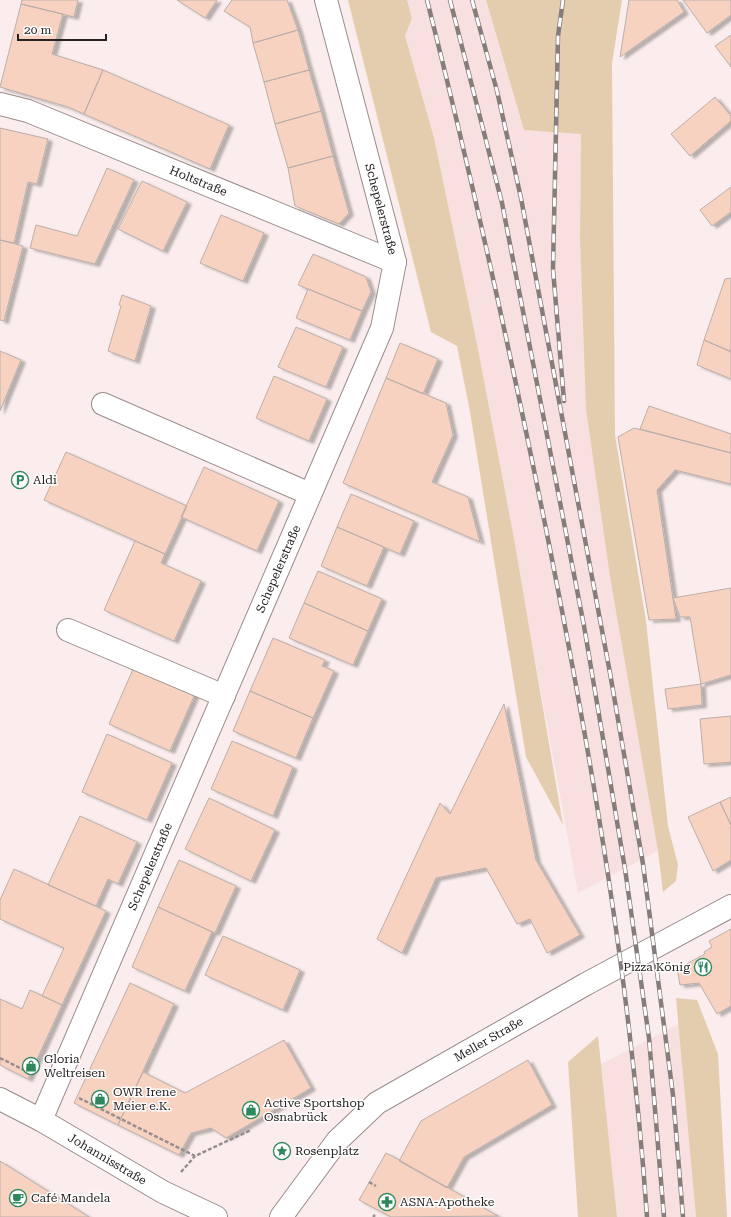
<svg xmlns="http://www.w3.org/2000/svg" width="731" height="1217" viewBox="0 0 731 1217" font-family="'Roboto Serif',serif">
	<defs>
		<filter id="shadow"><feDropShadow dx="4.5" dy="2.5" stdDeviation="1" flood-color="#0004"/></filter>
	</defs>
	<rect width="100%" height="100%" fill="#fbeded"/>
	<path fill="#f7e0df" d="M 407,0 L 486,0 L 524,130 L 581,133 L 580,237 L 611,583 L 658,851 L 578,893 L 478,349 L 405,36 L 412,18 Z
		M 679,1024 L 696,1217 L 617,1217 L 601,1064 Z"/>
	<path fill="#e4cdae" d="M 348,0 L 407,0 L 412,18 L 405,36 L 434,138 L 478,349 L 514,539 L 563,825 L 526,757 L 470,412 L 457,346 L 431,332 Z
		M 486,0 L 622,0 L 612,63 L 615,435 L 646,621 L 668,826 L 678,865 L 676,881 L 663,892 L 658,851 L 611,583 L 586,409 L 580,237 L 581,134 L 524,130 Z
		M 676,998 L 697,1000 L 718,1054 L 727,1217 L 696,1217 Z
		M 598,1036 L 617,1217 L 578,1217 L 568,1062 Z"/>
	<path fill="#f8d2c0" stroke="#baafa9" filter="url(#shadow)" d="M 22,0 L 78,0 L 74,17 L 21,4 Z
		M 177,0 L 217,0 L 205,18 Z
		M 232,0 L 287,0 L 298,30 L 253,43 L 250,27 L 224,11 Z
		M 629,0 L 677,0 L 684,12 L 620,57 Z
		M 683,0 L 731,0 L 731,15 L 707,33 Z
		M 21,4 L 63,14 L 52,54 L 103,70 L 84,114 L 68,107 L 0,87 Z
		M 298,30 L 309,70 L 264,82 L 253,43 Z
		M 731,35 L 731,67 L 715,46 Z
		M 103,70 L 229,125 L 210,169 L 84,114 Z
		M 309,70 L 321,111 L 275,124 L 264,82 Z
		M 715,97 L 731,116 L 731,121 L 690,156 L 671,134 Z
		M 321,111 L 333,156 L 288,168 L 275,124 Z
		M 0,128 L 48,139 L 37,184 L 28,182 L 14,243 L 0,240 Z
		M 333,156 L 349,213 L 339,224 L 295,206 L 288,168 Z
		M 107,168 L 134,180 L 95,264 L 30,248 L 36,225 L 77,236 Z
		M 142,181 L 187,202 L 163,251 L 118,229 Z
		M 731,187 L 731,212 L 712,226 L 700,210 Z
		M 221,215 L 264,233 L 243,281 L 200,263 Z
		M 0,240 L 23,246 L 4,321 L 0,320 Z
		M 313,254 L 366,277 L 371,292 L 362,311 L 298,285 Z
		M 731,278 L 731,349 L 730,351 L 704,340 L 725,279 Z
		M 308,289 L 362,311 L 350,340 L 296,318 Z
		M 122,295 L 151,306 L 135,361 L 108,351 L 121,306 L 119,305 Z
		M 296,327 L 343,347 L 326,387 L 278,367 Z
		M 704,340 L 731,352 L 731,379 L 697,365 Z
		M 400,343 L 438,359 L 423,394 L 386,378 Z
		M 0,351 L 21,360 L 0,411 Z
		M 274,376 L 327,399 L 309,441 L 256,418 Z
		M 386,378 L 446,403 L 453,435 L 432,482 L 468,497 L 480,542 L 343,483 Z
		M 649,406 L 731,434 L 731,453 L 640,429 Z
		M 634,428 L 731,453 L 731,484 L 675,470 L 657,490 L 676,619 L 649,620 L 618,437 Z
		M 66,452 L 187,506 L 165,554 L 44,500 Z
		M 204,467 L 279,501 L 257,551 L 181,517 Z
		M 351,494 L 414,521 L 400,554 L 337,527 Z
		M 337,527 L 384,547 L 367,586 L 321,566 Z
		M 135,541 L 165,554 L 161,563 L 201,581 L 174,641 L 104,610 Z
		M 318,571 L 382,599 L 368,631 L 304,603 Z
		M 731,588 L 731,675 L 701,684 L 690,617 L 680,617 L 673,598 Z
		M 304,603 L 368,631 L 353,665 L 289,638 Z
		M 273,638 L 325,660 L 322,666 L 334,671 L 313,718 L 250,691 Z
		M 134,667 L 195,694 L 170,751 L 109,724 Z
		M 701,684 L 702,705 L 668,709 L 665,689 Z
		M 250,691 L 313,718 L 296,758 L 233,731 Z
		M 504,704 L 536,860 L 580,935 L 547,953 L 530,919 L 517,924 L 486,868 L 436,878 L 402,953 L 377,939 L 440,803 L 450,814 Z
		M 731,716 L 731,762 L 704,764 L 700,719 Z
		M 107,734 L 172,763 L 147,820 L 82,792 Z
		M 232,741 L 293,767 L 273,816 L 211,789 Z
		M 731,797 L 731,825 L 720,802 Z
		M 209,798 L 275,830 L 251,881 L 185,849 Z
		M 720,802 L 731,825 L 731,860 L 713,871 L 688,817 Z
		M 80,816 L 137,842 L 118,884 L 108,879 L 96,906 L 48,885 Z
		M 179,860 L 236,886 L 215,933 L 158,907 Z
		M 14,869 L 106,911 L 62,1005 L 42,996 L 64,948 L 0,919 L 0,900 Z
		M 158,907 L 212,932 L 185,991 L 132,967 Z
		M 731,929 L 731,1006 L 717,1014 L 699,983 L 680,985 L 677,969 L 705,954 L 704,952 L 712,947 L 709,941 Z
		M 223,936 L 300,970 L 283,1010 L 205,975 Z
		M 130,983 L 174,1004 L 118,1125 L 74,1103 Z
		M 30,990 L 62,1005 L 28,1079 L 0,1065 L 0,999 L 22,1009 Z
		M 284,1040 L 311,1088 L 226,1138 L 211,1128 L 191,1133 L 179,1155 L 118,1125 L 143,1072 L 185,1093 Z
		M 528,1060 L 552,1105 L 464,1157 L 447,1188 L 399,1161 L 421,1121 Z
		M 386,1153 L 392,1156 L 498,1216 L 391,1217 L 359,1200 Z
		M 0,1161 L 89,1217 L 0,1217 Z"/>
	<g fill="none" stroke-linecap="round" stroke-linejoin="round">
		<g stroke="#988c8b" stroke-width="24">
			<g id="minor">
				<path id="s1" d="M 0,104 L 28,111 L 395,262"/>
				<path d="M 103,404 L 310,494"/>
				<path d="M 68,630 L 224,696"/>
				<path id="s2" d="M 41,1120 L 382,328 L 395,262 L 326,0"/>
				<path id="s3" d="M 281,1217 L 337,1141 L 377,1103 L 586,984 L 731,906"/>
			</g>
		</g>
		<g stroke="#988c8b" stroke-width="24">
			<g id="major">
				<path id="s4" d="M 0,1099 L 41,1120 L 163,1192 L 216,1217"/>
			</g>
		</g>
		<path stroke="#988e8e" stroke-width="2.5" stroke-dasharray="4 2" stroke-linecap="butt" d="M 0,1058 L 32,1074
			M 79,1098 L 195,1156 L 251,1130
			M 181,1172 L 195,1156
			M 369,1182 L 376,1186
			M 373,1217 L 375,1215"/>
		<use href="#minor" stroke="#fff" stroke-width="22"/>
		<use href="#major" stroke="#fff" stroke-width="22"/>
		<g stroke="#857c7c" stroke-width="4.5">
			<path id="rail" d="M 427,0 C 472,177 511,355 547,534 C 592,760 631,987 647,1217
				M 450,0 L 502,203 L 584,626 L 625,869 L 649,1038 L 664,1217
				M 472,0 L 497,91 L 521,198 L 610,673 L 643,864 L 673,1095 L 683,1217
				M 563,0 L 558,36 L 553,269 L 564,401"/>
		</g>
		<use href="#rail" stroke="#fefefe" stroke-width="3" stroke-dasharray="9" stroke-linecap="butt"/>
	</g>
	<defs>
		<g id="parking-ring" transform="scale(0.9)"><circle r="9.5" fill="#fefefe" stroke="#2e875d" stroke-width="1.5"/><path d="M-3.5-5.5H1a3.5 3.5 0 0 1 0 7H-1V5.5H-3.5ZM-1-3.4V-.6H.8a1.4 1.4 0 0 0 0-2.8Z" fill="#2e875d"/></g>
		<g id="restaurant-ring" transform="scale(0.9)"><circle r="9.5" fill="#fefefe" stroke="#2e875d" stroke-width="1.5"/><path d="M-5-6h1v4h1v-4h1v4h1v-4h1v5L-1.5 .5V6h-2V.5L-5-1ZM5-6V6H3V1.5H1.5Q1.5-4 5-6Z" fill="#2e875d"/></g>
		<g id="shop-ring" transform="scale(0.9)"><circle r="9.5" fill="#fefefe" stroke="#2e875d" stroke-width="1.5"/><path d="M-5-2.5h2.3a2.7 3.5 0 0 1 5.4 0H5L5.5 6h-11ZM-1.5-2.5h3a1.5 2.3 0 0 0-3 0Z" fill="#2e875d"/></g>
		<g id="sight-ring" transform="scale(0.9)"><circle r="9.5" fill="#fefefe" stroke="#2e875d" stroke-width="1.5"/><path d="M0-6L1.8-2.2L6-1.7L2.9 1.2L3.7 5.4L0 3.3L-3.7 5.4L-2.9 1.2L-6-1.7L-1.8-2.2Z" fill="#2e875d"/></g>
		<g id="cafe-ring" transform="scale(0.9)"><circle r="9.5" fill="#fefefe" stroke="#2e875d" stroke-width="1.5"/><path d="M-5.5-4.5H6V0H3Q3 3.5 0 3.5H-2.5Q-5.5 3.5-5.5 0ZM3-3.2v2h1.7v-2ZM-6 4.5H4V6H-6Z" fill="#2e875d"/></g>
		<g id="pharmacy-ring" transform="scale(0.9)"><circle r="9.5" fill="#fefefe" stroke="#2e875d" stroke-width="1.5"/><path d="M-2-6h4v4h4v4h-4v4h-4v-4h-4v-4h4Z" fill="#2e875d"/></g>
	</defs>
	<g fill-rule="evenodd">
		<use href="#parking-ring" x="20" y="480"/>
		<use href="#restaurant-ring" x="703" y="967"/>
		<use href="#shop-ring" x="31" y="1066"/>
		<use href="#shop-ring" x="100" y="1099"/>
		<use href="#shop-ring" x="251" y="1110"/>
		<use href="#sight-ring" x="282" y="1151"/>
		<use href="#cafe-ring" x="18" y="1198"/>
		<use href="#pharmacy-ring" x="387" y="1202"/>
	</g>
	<g text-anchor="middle" stroke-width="3" stroke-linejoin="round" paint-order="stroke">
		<g font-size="12" fill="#272222" stroke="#fefefe">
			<text dy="4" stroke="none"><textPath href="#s1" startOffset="213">Holtstraße</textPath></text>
			<text transform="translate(381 209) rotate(75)" y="4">Schepelerstraße</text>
			<text dy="4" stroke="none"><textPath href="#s2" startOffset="600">Schepelerstraße</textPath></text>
			<text dy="4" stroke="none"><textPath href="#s2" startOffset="276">Schepelerstraße</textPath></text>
			<text dy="4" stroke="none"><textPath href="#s3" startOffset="278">Meller Straße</textPath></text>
			<text dy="4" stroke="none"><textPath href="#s4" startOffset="123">Johannisstraße</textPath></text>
		</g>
		<g font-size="12" fill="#272222" stroke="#fefefe" text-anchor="start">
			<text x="33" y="484">Aldi</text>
			<text x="690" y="971" text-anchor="end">Pizza König</text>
			<text x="44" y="1063">Gloria<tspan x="44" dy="14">Weltreisen</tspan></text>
			<text x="113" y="1096">OWR Irene<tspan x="113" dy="14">Meier e.K.</tspan></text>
			<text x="264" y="1107">Active Sportshop<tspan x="264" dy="14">Osnabrück</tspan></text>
			<text x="295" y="1155">Rosenplatz</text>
			<text x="31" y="1202">Café Mandela</text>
			<text x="400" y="1206">ASNA-Apotheke</text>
		</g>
	</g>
	<path d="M18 34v6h88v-6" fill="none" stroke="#272222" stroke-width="2"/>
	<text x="24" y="34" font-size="12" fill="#272222" stroke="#fefefe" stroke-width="3" paint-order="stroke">20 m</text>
</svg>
